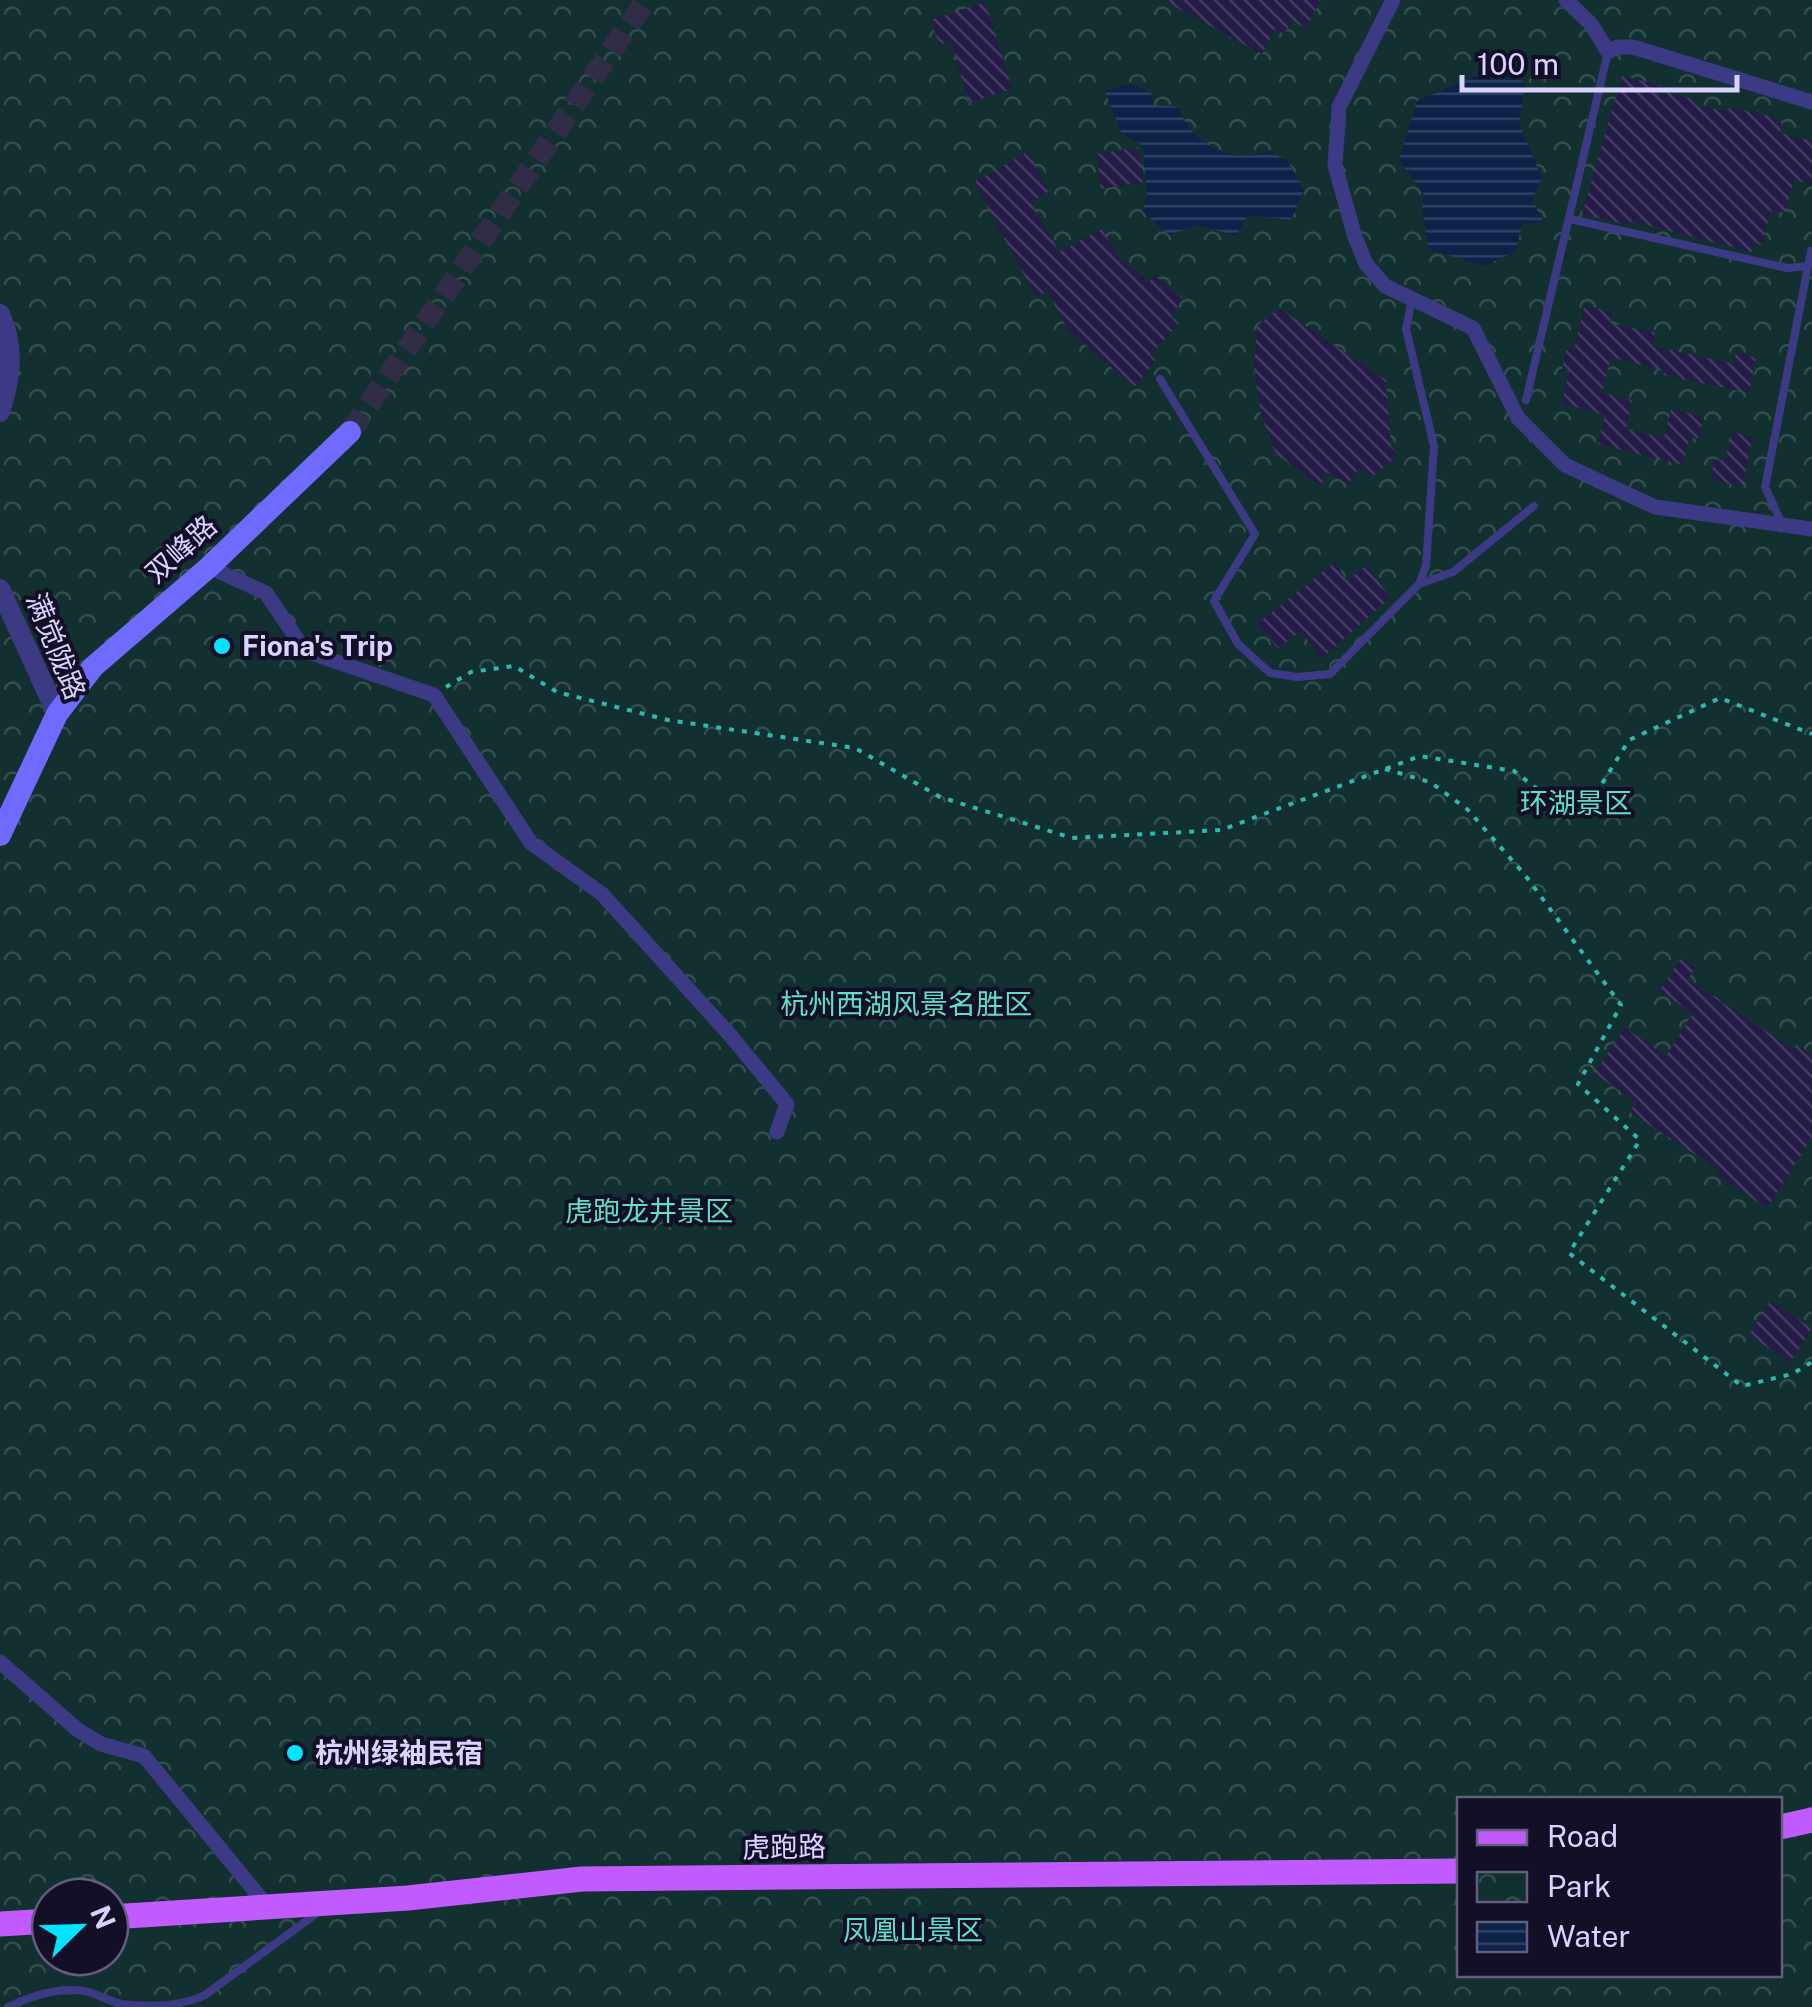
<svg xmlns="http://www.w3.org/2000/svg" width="1812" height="2007" viewBox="0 0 1812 2007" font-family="'Public Sans','Noto Sans SC',sans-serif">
	<defs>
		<pattern id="park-crowns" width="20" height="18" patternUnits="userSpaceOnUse" patternTransform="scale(2.5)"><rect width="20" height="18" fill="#12302f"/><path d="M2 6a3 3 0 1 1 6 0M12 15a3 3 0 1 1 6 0" fill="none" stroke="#344d4e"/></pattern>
		<pattern id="water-rules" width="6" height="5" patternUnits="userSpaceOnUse" patternTransform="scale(2.5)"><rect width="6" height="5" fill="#0c2248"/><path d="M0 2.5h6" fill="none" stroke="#2f4163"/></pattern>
		<pattern id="building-back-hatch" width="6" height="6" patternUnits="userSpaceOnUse" patternTransform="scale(2.5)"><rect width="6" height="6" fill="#241b47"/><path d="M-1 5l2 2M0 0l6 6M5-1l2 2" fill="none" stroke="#433b63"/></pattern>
	</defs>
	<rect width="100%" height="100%" fill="#130f26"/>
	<path fill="url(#park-crowns)" fill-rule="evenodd" d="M 0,0 L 1812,0 L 1812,2007 L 0,2007 ZM 1460,1800 L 1780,1800 L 1780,1974 L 1460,1974 ZM 50,1897 L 110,1897 L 110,1957 L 50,1957 Z"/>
	<path fill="url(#water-rules)" d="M 1500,65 L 1525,83 L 1519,124 L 1542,178 L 1532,200 L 1544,222 L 1522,224 L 1516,251 L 1484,266 L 1429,249 L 1422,209 L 1424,194 L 1399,160 L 1417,101 L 1473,77 L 1486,77 Z
		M 1130,84 L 1151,93 L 1154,105 L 1179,107 C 1189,144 1234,166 1269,151 L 1287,160 L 1304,190 L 1291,220 L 1248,215 L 1236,236 L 1198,225 L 1169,235 L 1143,212 L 1147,192 L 1143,146 L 1121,132 L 1105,91 Z"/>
	<path fill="url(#building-back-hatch)" d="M 1163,0 L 1321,0 L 1306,28 L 1292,21 L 1284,34 L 1275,29 L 1262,54 Z
		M 985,2 L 1012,89 L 969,103 L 951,41 L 939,45 L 931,20 Z
		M 1622,76 L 1660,85 L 1658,90 L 1696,100 L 1695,105 L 1728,112 L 1729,107 L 1770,116 L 1782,123 L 1780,133 L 1812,141 L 1812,185 L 1794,179 L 1785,213 L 1771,210 L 1762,246 L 1755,242 L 1752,252 L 1631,221 L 1630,225 L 1582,214 Z
		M 1138,147 L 1144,182 L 1101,189 L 1097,154 Z
		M 1028,152 L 1049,191 L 1031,202 L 1059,252 L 1102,229 L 1120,259 L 1150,282 L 1154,275 L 1183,298 L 1171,316 L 1179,323 L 1150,355 L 1156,360 L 1134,387 L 1068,330 L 1047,291 L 1036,297 L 974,182 Z
		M 1585,305 L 1612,313 L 1610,323 L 1655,333 L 1652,346 L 1734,364 L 1736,352 L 1756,358 L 1749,393 L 1664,375 L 1664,371 L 1611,357 L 1602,393 L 1632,400 L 1626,429 L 1664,438 L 1671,409 L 1704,417 L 1698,439 L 1689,438 L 1683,465 L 1598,444 L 1605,415 L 1562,403 L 1569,371 L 1562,369 L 1567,348 L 1574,350 Z
		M 1279,308 L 1386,380 L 1391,446 L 1398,455 L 1373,476 L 1358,469 L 1348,484 L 1327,472 L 1321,486 L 1276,454 L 1261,415 L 1254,368 L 1257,326 Z
		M 1732,432 L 1753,437 L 1742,487 L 1710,479 L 1715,459 L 1725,461 Z
		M 1335,562 L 1347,581 L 1367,565 L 1390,598 L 1321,659 L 1301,631 L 1278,648 L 1257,624 Z
		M 1681,958 L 1696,968 L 1687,980 L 1793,1049 L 1796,1044 L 1812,1054 L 1812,1138 L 1767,1208 L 1718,1176 L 1720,1171 L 1630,1112 L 1636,1102 L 1594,1073 L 1625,1028 L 1666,1056 L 1693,1013 L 1659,991 Z
		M 1770,1301 L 1812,1329 L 1790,1362 L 1749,1335 Z"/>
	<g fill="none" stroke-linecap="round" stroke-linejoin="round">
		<path stroke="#312d47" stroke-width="22" stroke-dasharray="22 11" stroke-linecap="butt" d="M 350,432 L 646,0"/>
		<path stroke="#2fb8b0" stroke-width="4" stroke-dasharray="5 8" stroke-linecap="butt" d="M 446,687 L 471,672 L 514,666 L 557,692 L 668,720 L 855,748 L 940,797 L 1072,838 L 1221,830 L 1420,756 L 1514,771 L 1553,801 L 1585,811 L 1629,740 L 1720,698 L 1812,734
			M 1385,769 L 1430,782 L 1467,809 L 1525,875 L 1621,1005 L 1578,1084 L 1640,1140 L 1569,1253 L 1742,1386 L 1792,1374 L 1812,1362"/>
		<path stroke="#3d3a85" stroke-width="8" d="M 1570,219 L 1787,268 L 1808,266
			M 1160,379 L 1255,534 L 1214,601 L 1238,644 L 1270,673 L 1297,677 L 1330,674 L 1419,584 L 1426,566 L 1434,446 L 1406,329 L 1412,299
			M 1526,400 L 1608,52
			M 1782,524 L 1765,487 L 1811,251
			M 1419,584 L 1453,572 L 1534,506
			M 8,2007 C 31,1996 58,1987 84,1991 C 96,1993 108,2001 121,2004 C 148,2007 180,2007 205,1995 L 320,1911"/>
		<path stroke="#3d3a85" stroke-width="15" d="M 1393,0 L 1339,107 L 1335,166 L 1355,237 L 1366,264 L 1385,286 L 1473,328 L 1518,418 L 1565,465 L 1655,507 L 1812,529
			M 1566,0 L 1591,24 L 1608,52 L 1617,47 L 1633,47 L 1812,102
			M 209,567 L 266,593 L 305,651 L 434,695 L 531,843 L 602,894 L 730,1035 L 787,1104 L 777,1132
			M 0,1662 L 78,1730 L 101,1744 L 144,1756 L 268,1907"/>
		<path stroke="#3d3a85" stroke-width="20" d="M 0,314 C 15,348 11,378 0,412
			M 0,589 L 57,714"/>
		<path stroke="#6f6bff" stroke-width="22" d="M 0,835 L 57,714 L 93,667 L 209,567 L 350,432"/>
		<path stroke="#c25bff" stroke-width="25" d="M 1780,1827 L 1812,1820
			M 110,1917 L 408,1898 L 582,1879 L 1460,1871
			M 0,1924 L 50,1921"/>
	</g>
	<g fill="#00e5ff" stroke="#130f26" stroke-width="4">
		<circle cx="222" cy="646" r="10"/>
		<circle cx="295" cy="1753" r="10"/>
	</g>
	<g text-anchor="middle" stroke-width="8" stroke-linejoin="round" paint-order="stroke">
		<g font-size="28" fill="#d9d4ff" stroke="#130f26">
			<text transform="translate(181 549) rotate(-42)" y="10">双峰路</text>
			<text transform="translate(56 646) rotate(68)" y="10">满觉陇路</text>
			<text transform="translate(784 1847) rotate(-1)" y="10">虎跑路</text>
		</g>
		<g font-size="28" font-weight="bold" fill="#d9d4ff" stroke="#130f26" text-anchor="start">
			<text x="242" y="656">Fiona's Trip</text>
			<text x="315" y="1763">杭州绿袖民宿</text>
		</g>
		<g font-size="28" fill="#5fe0c0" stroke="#130f26">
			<text x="1576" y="813">环湖景区</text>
			<text x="906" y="1014">杭州西湖风景名胜区</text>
			<text x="649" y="1221">虎跑龙井景区</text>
			<text x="913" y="1940">凤凰山景区</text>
		</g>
	</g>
	<rect x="1457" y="1797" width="325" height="180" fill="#130f26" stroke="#625e7d" stroke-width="2.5"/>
	<rect x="1477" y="1830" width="50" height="15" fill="#c25bff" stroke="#625e7d" stroke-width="2.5"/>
	<text x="1547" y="1847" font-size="30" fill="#d9d4ff">Road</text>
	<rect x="1477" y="1872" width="50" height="30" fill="url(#park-crowns)" stroke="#625e7d" stroke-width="2.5"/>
	<text x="1547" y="1897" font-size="30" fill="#d9d4ff">Park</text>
	<rect x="1477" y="1922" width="50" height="30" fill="url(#water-rules)" stroke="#625e7d" stroke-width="2.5"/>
	<text x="1547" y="1947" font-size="30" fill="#d9d4ff">Water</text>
	<g transform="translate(80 1927) rotate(67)"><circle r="48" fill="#130f26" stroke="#625e7d" stroke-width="2.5"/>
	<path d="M0-8L18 38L0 25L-18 38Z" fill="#00e5ff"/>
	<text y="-15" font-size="28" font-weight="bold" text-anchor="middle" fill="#d9d4ff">N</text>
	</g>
	<path d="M1462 75v15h275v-15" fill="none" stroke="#d9d4ff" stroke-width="5"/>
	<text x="1477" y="75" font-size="30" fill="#d9d4ff" stroke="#130f26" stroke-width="8" paint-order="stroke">100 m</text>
</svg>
